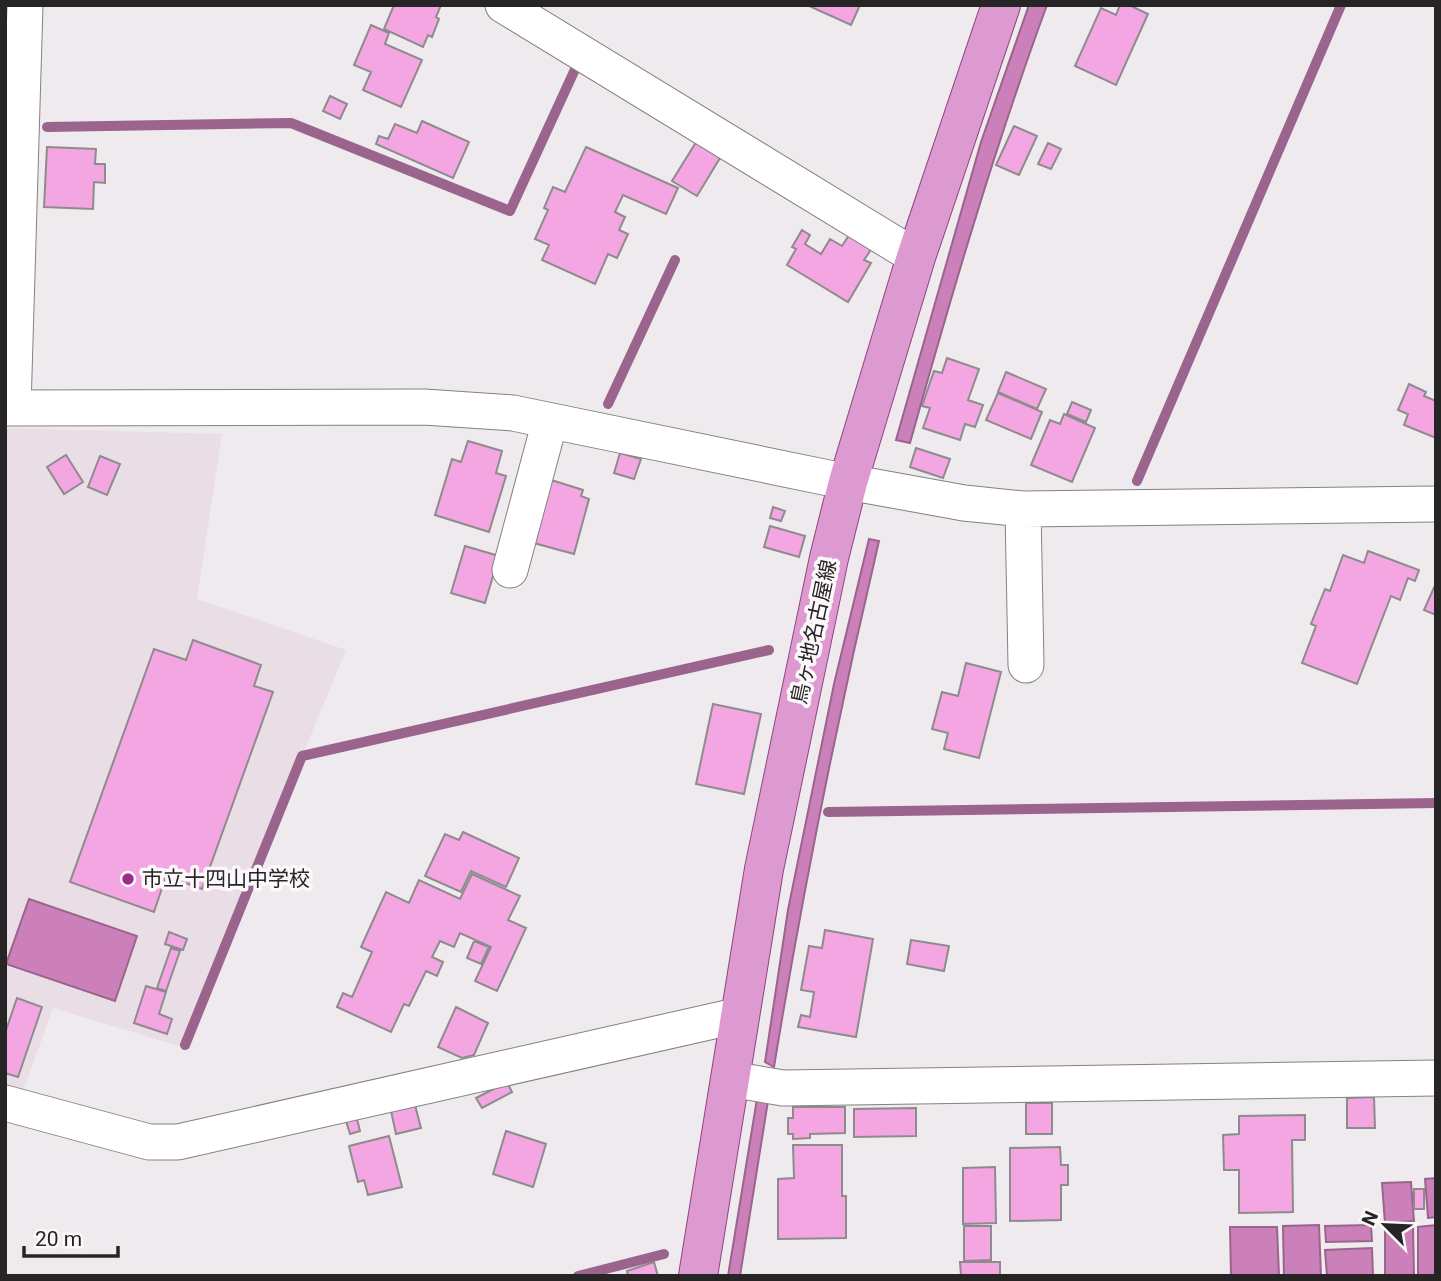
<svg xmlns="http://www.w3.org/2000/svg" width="1441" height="1281" viewBox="0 0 1441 1281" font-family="Roboto,'Noto Sans JP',sans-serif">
	<rect width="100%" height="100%" fill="#eeeaed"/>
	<path fill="#e9dee6" d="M 5,428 L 222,434 L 197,599 L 346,650 L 182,1047 L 53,1008 L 23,1091 L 5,1088 Z"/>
	<path fill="#cb80ba" stroke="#9a648d" stroke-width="2" d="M 1029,5 L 1047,5 C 994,149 951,296 910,443 L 896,440 L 981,142 Z
		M 869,539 L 879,541 C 838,715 803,890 774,1067 L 765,1062 L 788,910 L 834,684 Z
		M 29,899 L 137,936 L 115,1001 L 6,964 Z
		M 757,1099 L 768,1101 L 740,1276 L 728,1276 Z
		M 1436,1178 L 1436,1217 L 1428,1218 L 1425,1179 Z
		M 1411,1182 L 1414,1221 L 1385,1223 L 1382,1183 Z
		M 1319,1225 L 1321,1276 L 1284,1276 L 1283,1226 Z
		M 1371,1225 L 1372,1241 L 1326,1242 L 1325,1226 Z
		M 1436,1225 L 1436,1276 L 1418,1276 L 1418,1227 Z
		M 1385,1226 L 1413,1226 L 1414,1276 L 1385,1276 Z
		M 1230,1227 L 1277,1227 L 1279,1276 L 1231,1276 Z
		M 1372,1248 L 1373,1276 L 1327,1276 L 1325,1250 Z"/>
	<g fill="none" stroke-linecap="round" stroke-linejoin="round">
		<path stroke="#9a648d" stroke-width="10" d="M 47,127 L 291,123 L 510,211 L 577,65
			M 608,404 L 675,260
			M 1137,481 L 1341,5
			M 828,812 L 1436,803
			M 185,1045 L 302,756 L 769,650
			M 578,1276 L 664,1254"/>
	</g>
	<path fill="#f4a6e2" stroke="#8e8b8d" stroke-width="2" d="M 394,5 L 441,5 L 436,17 L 439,19 L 432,37 L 428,35 L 423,47 L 384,29 Z
		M 807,5 L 860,5 L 851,25 Z
		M 1120,5 L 1129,5 L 1148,14 L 1116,85 L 1075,66 L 1101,8 L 1116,15 Z
		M 371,25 L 389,33 L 385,44 L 422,60 L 401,107 L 363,90 L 371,72 L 354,65 Z
		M 330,96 L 347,104 L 340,119 L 323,111 Z
		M 422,121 L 469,142 L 453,178 L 376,144 L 379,136 L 388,139 L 395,124 L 417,133 Z
		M 1014,126 L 1037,136 L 1019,175 L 996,165 Z
		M 698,139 L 723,153 L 697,196 L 672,181 Z
		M 1048,143 L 1061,149 L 1051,169 L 1038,164 Z
		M 47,147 L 96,149 L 95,164 L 105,164 L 105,183 L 94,182 L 93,209 L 44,207 Z
		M 586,147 L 678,188 L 666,214 L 623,195 L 615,212 L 625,217 L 619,230 L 628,234 L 617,258 L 608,254 L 595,284 L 542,260 L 549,245 L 535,239 L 548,210 L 544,208 L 553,187 L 565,192 Z
		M 802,230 L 810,235 L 805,244 L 821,254 L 830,239 L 842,246 L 849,235 L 872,248 L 864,260 L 871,263 L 848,302 L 787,265 L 796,249 L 792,247 Z
		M 947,358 L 979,369 L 968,400 L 983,405 L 975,427 L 965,424 L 960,440 L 923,428 L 930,408 L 922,406 L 934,371 L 942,373 Z
		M 1006,372 L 1046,389 L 1037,409 L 998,392 Z
		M 1409,384 L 1426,392 L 1424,396 L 1436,401 L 1436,438 L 1404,425 L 1408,414 L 1398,410 Z
		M 998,393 L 1042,412 L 1031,439 L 986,420 Z
		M 1072,402 L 1091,410 L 1086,422 L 1067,414 Z
		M 1064,414 L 1095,428 L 1072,482 L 1031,465 L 1050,420 L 1060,424 Z
		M 468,441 L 502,451 L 496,473 L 506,476 L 489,532 L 435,515 L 452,459 L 461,462 Z
		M 916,448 L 950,459 L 943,478 L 910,467 Z
		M 620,453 L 641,459 L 634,479 L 614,473 Z
		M 66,455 L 83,482 L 64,494 L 47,467 Z
		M 100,456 L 120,464 L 107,495 L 88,487 Z
		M 548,479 L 583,490 L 581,496 L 589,499 L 574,554 L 530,542 Z
		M 773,507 L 785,511 L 781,521 L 770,518 Z
		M 770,526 L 805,536 L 799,557 L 764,547 Z
		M 465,546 L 499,556 L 485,603 L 451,593 Z
		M 1368,551 L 1419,570 L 1415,581 L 1408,578 L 1400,600 L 1391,596 L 1357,684 L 1302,663 L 1316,626 L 1311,624 L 1325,589 L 1330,591 L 1343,555 L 1364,563 Z
		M 1436,583 L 1436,615 L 1424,610 Z
		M 193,640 L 261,665 L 254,686 L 273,692 L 202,889 L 166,876 L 154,912 L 70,882 L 154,649 L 186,660 Z
		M 966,663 L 1001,672 L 979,758 L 944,749 L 948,733 L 932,729 L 942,692 L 958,696 Z
		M 713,704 L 761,714 L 744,794 L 696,784 Z
		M 463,832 L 519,858 L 506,887 L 471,871 L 461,892 L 425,876 L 445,834 L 459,840 Z
		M 472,874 L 520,896 L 508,920 L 526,928 L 497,991 L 475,981 L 491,947 L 460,933 L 454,947 L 440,941 L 432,957 L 443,962 L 437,976 L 426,971 L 409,1006 L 404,1004 L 391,1032 L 337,1007 L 343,993 L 352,997 L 372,952 L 361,947 L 386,892 L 409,903 L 419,880 L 460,899 Z
		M 825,930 L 873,939 L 856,1037 L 798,1027 L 801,1015 L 810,1017 L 814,992 L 801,990 L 809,946 L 822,948 Z
		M 169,932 L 187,939 L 183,950 L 165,944 Z
		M 911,940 L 949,946 L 944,971 L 907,964 Z
		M 474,941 L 489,947 L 481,964 L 467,958 Z
		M 171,948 L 180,951 L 166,991 L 157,988 Z
		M 146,986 L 166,992 L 159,1014 L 172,1019 L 167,1034 L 134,1023 Z
		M 17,998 L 42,1007 L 18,1077 L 5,1073 L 5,1033 Z
		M 456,1007 L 488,1023 L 474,1055 L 462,1058 L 438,1047 Z
		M 507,1082 L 512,1092 L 482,1108 L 476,1098 Z
		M 1374,1097 L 1375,1128 L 1347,1128 L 1347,1098 Z
		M 1026,1103 L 1052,1103 L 1052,1134 L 1026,1134 Z
		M 415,1105 L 421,1128 L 396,1134 L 391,1111 Z
		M 793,1107 L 845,1107 L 845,1133 L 810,1134 L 810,1138 L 793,1139 L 793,1134 L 788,1134 L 788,1118 L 793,1118 Z
		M 916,1108 L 916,1136 L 854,1137 L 854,1109 Z
		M 1305,1115 L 1305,1140 L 1292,1140 L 1293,1212 L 1239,1213 L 1239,1170 L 1224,1170 L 1223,1135 L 1239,1134 L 1239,1116 Z
		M 357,1119 L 360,1131 L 350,1134 L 346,1121 Z
		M 506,1131 L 546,1144 L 533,1187 L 493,1174 Z
		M 389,1136 L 402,1187 L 368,1195 L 364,1180 L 358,1182 L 349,1146 Z
		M 793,1145 L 842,1145 L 842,1196 L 846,1196 L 846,1238 L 778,1239 L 778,1179 L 794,1178 Z
		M 1060,1147 L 1061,1165 L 1068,1165 L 1068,1185 L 1061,1185 L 1061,1220 L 1010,1221 L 1010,1148 Z
		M 995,1167 L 996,1223 L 963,1224 L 963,1168 Z
		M 1414,1189 L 1424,1189 L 1424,1209 L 1414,1209 Z
		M 964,1226 L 991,1226 L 991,1260 L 964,1261 Z
		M 654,1262 L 658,1276 L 628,1276 L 627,1271 Z
		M 960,1262 L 1000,1262 L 1000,1276 L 961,1276 Z"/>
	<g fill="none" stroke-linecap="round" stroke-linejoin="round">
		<g stroke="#848183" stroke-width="37">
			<path id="minor" d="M 503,5 L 916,257
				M 5,408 L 424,407 L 513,413 L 848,482 L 964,503 L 1023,509 L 1436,504
				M 13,408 L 25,5
				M 1023,509 L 1026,665
				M 510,570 L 550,421
				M 730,1079 L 783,1088 L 1436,1078
				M 5,1103 L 149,1142 L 178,1142 L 740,1015"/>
		</g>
		<g stroke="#8f4480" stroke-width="40">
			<path id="major" d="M 698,1276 L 764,869 L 829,558 L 848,482 L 916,257 L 1001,5"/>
		</g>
		<use href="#minor" stroke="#fff" stroke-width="35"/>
		<use href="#major" stroke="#dd9ad0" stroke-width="38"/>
	</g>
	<circle fill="#9d2d8a" stroke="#fbf7fa" stroke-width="2.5" cx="128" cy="879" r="7"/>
	<g text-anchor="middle" stroke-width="7" stroke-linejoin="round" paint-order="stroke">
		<g font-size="21" fill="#262425" stroke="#fbf7fa">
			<text transform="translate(814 632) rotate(-78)" y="7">鳥ヶ地名古屋線</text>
		</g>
		<g font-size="21" fill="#262425" stroke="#fbf7fa" text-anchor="start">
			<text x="142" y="886">市立十四山中学校</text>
		</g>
	</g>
	<rect width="1441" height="1281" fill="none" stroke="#262425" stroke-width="14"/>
	<g transform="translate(1385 1225) rotate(294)" stroke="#fbf7fa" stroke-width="5" paint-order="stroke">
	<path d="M0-5L12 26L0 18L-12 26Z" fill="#262425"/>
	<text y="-10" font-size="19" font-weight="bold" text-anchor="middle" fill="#262425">N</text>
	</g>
	<path d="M24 1246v10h94v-10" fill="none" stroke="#262425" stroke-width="3.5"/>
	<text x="35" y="1246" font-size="21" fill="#262425" stroke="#fbf7fa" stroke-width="5" paint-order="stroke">20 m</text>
</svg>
